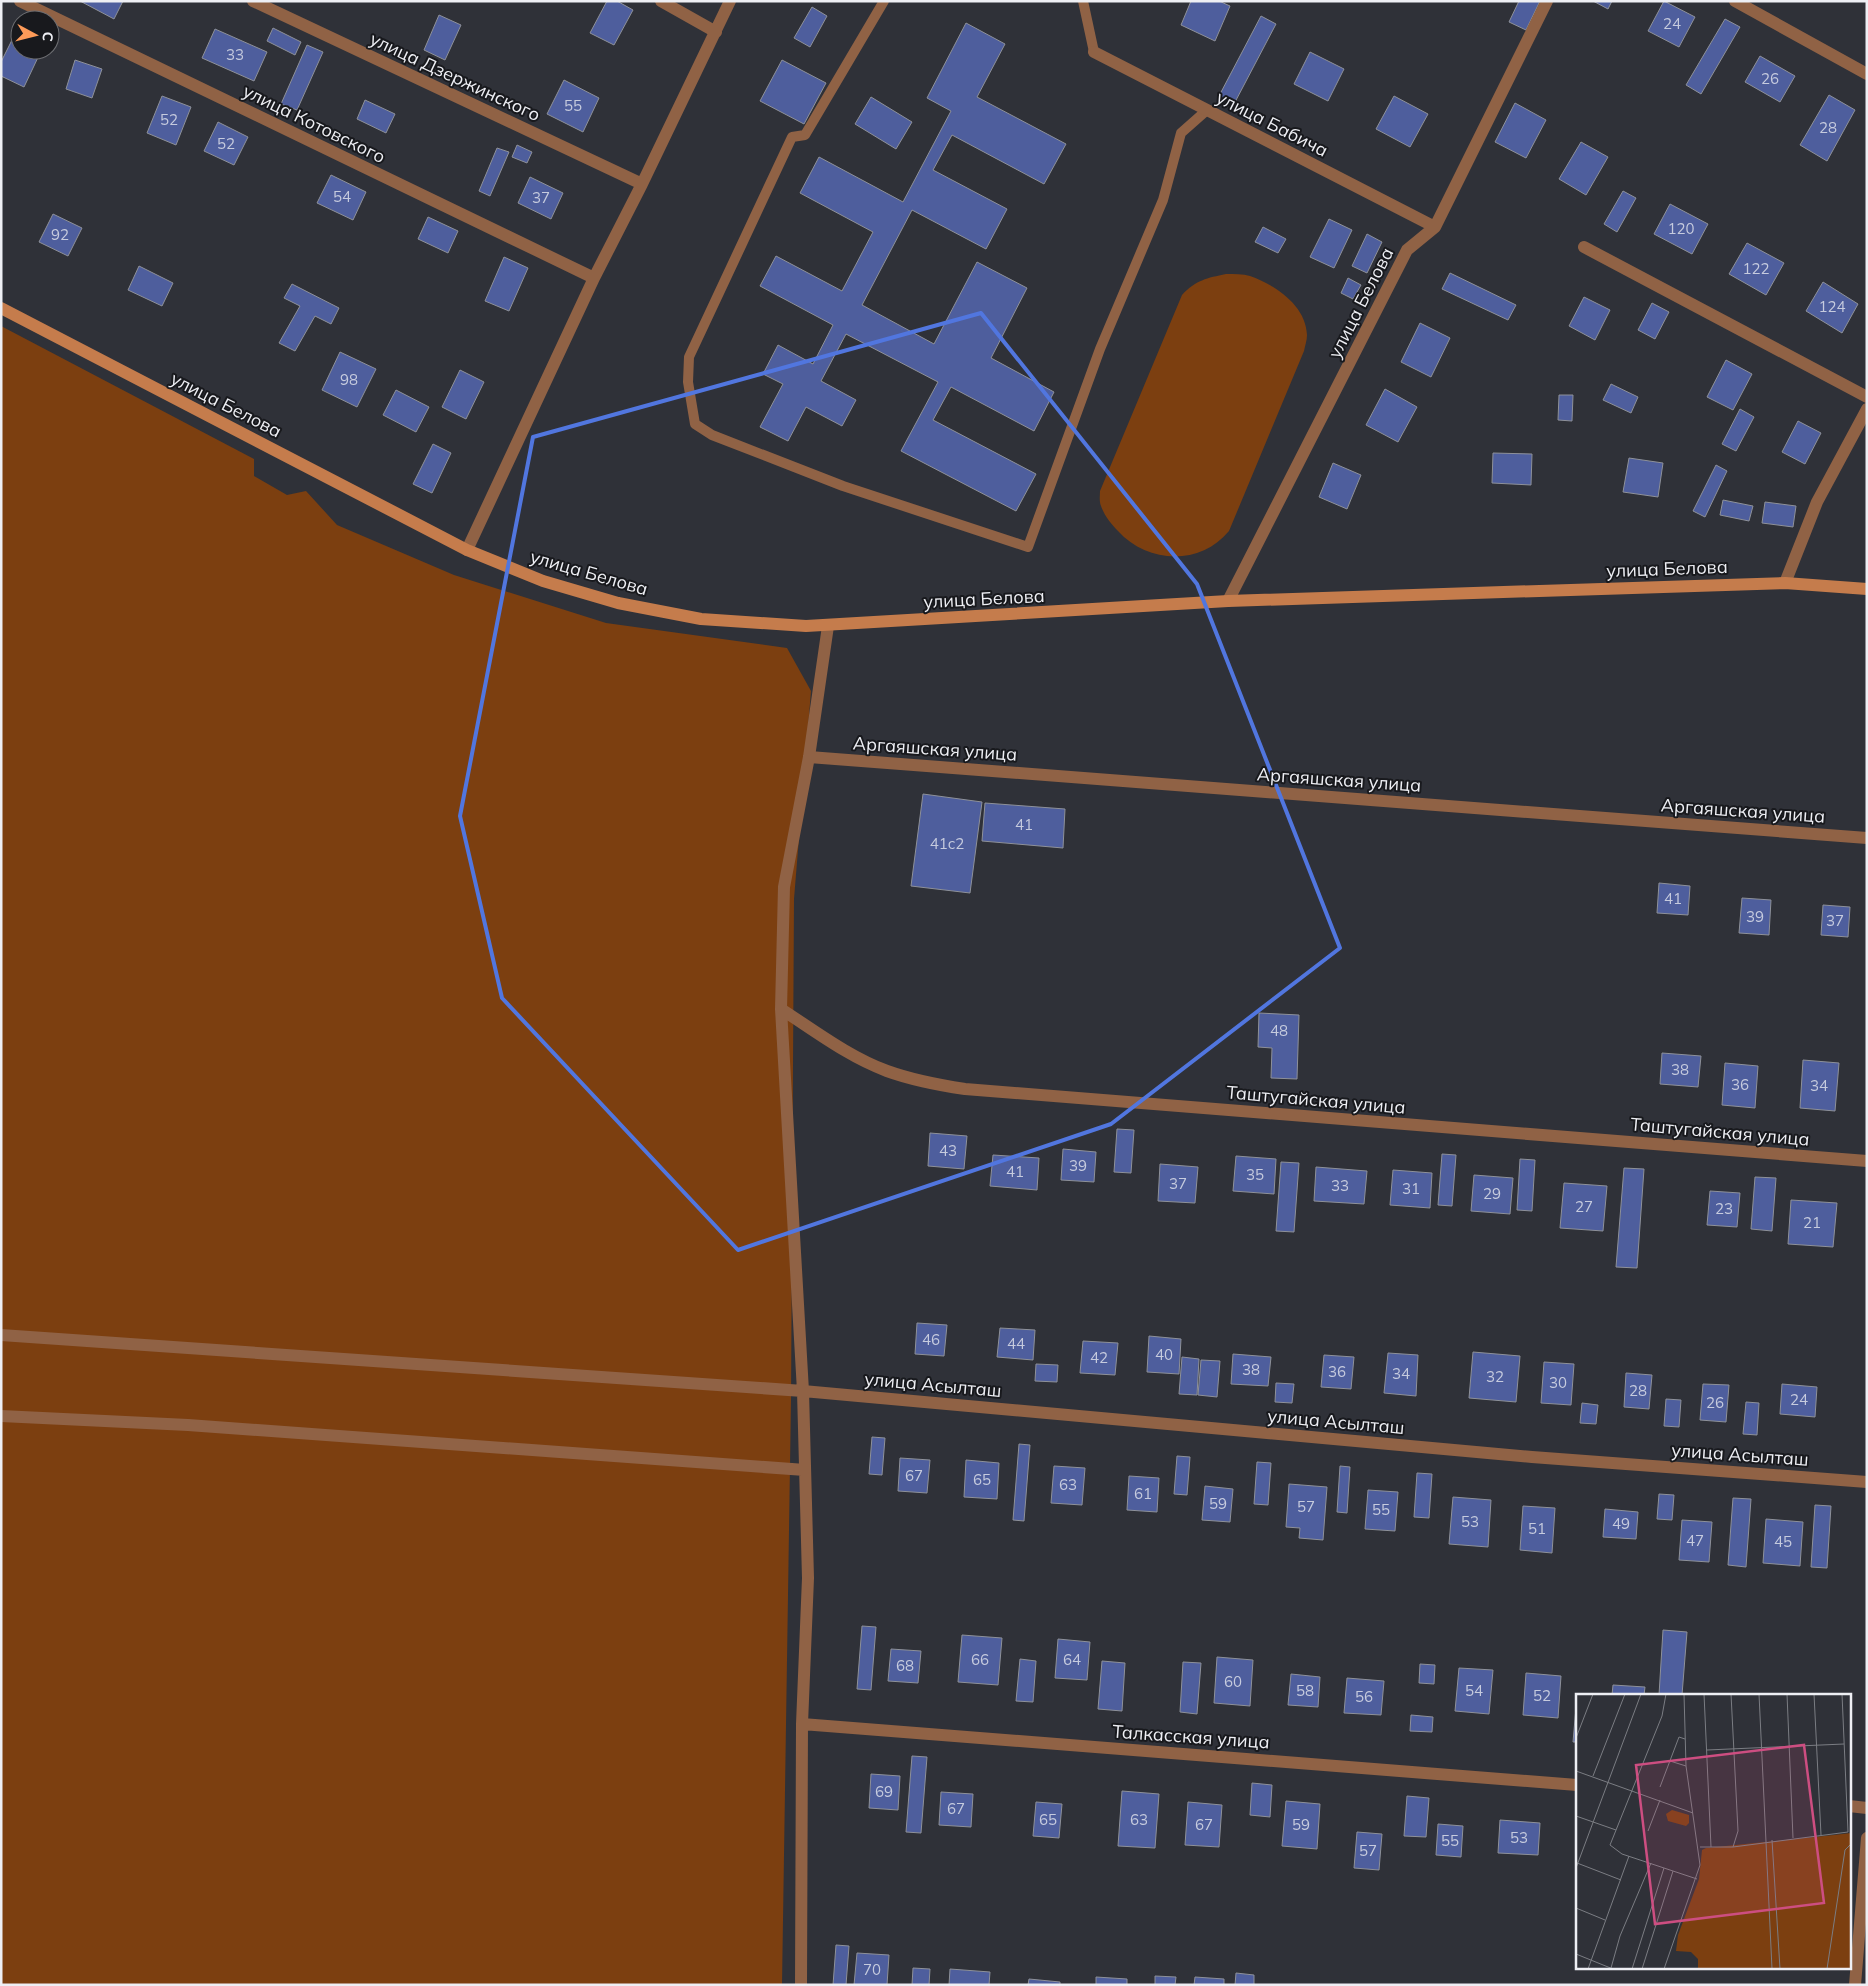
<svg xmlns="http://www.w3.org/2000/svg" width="1868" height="1986" viewBox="0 0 1868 1986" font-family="Mulish,sans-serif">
	<rect width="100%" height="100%" fill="#2f3138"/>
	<path fill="#7c3f10" d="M 1226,274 C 1234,274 1243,274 1250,276 C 1275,285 1306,305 1307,335 C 1307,340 1305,346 1304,351 L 1229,531 C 1200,566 1148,564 1118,531 C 1111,524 1104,515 1101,506 C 1099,501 1100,495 1100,491 L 1182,295 C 1196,280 1207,278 1226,274 Z
		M 1,326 L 254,459 L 254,476 L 287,495 L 306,491 L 337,525 L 454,575 L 606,623 L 787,648 L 811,691 L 794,899 L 791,1401 L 782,1985 L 1,1985 Z"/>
	<path fill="#4e5e9d" stroke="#8e9199" d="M 80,1 L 123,1 L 114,19 Z
		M 607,1 L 617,1 L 633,10 L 614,45 L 590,33 Z
		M 1191,1 L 1219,1 L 1230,6 L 1215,41 L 1181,25 Z
		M 1519,1 L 1540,1 L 1526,30 L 1509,22 Z
		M 1593,1 L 1612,1 L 1608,9 Z
		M 1664,1 L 1695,17 L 1679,47 L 1648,31 Z
		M 812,7 L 827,16 L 810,47 L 794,38 Z
		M 439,15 L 461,25 L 445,60 L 424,50 Z
		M 1261,16 L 1276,24 L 1234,104 L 1219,96 Z
		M 1725,19 L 1740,27 L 1701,94 L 1686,85 Z
		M 966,23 L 1005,44 L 977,97 L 1066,144 L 1044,184 L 952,135 L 933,170 L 1007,209 L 986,249 L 912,210 L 862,305 L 934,344 L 977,262 L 1027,288 L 991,358 L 1054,392 L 1034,431 L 951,387 L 933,420 L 1036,474 L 1016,511 L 901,451 L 938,382 L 846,334 L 821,381 L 856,400 L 842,426 L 806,407 L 788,441 L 760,427 L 783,384 L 763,374 L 778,345 L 813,364 L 833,325 L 760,286 L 776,256 L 842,291 L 873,232 L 800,193 L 819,157 L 903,202 L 951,111 L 927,98 Z
		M 273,28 L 301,42 L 295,55 L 267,41 Z
		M 215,29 L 267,52 L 254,81 L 202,58 Z
		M 13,38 L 20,41 L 20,50 L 41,51 L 24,87 L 1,76 L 1,62 Z
		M 307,45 L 323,52 L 297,110 L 281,104 Z
		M 1310,52 L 1344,69 L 1328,101 L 1294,84 Z
		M 1760,56 L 1795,76 L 1780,102 L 1745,82 Z
		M 75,60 L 102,69 L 92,98 L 66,89 Z
		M 782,60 L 826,83 L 804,124 L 760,101 Z
		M 564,80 L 599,98 L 583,132 L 547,114 Z
		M 1829,95 L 1855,110 L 1827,161 L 1800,145 Z
		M 162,96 L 191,107 L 176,145 L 147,133 Z
		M 1394,96 L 1428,114 L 1410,147 L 1376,129 Z
		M 871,97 L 912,122 L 896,149 L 855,124 Z
		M 365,100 L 395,114 L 386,133 L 357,119 Z
		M 1515,103 L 1546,120 L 1526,158 L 1495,142 Z
		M 218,122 L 248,137 L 234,165 L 204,151 Z
		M 1581,142 L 1608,157 L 1586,195 L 1559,179 Z
		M 517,145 L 532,152 L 527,163 L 512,157 Z
		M 497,148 L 509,152 L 490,196 L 479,191 Z
		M 331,175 L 366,192 L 353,220 L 317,203 Z
		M 530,177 L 563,193 L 551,219 L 518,203 Z
		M 1623,191 L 1636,198 L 1617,232 L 1604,224 Z
		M 1670,204 L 1708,224 L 1692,254 L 1654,234 Z
		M 53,214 L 82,228 L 68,256 L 39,242 Z
		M 428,217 L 458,231 L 448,253 L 418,239 Z
		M 1329,219 L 1352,230 L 1334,268 L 1310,257 Z
		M 1263,227 L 1286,239 L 1278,253 L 1255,242 Z
		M 1367,234 L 1382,242 L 1367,273 L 1352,266 Z
		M 1747,243 L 1784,263 L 1766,295 L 1729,274 Z
		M 504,257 L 528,268 L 509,311 L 485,301 Z
		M 139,266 L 173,283 L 162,306 L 128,290 Z
		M 1450,273 L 1516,305 L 1508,320 L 1442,289 Z
		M 1348,278 L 1361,285 L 1353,299 L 1341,293 Z
		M 1823,282 L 1858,304 L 1842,333 L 1806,311 Z
		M 292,284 L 339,308 L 331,324 L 315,316 L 295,351 L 279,343 L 300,306 L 284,298 Z
		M 1584,297 L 1610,310 L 1595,340 L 1569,326 Z
		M 1652,303 L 1669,312 L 1655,339 L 1638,330 Z
		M 1420,323 L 1450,338 L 1431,377 L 1401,362 Z
		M 340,352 L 376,369 L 357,407 L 322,390 Z
		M 1726,360 L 1752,374 L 1733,410 L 1707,397 Z
		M 460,370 L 484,382 L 466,419 L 442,407 Z
		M 1611,384 L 1638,397 L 1631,413 L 1603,400 Z
		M 1385,389 L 1417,407 L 1398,442 L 1366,425 Z
		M 396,390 L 429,407 L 416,432 L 383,415 Z
		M 1559,395 L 1573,395 L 1572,421 L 1558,420 Z
		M 1740,409 L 1754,417 L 1736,451 L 1722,444 Z
		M 1798,421 L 1821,433 L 1805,464 L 1782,452 Z
		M 433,444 L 451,453 L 432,493 L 413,484 Z
		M 1493,453 L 1532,454 L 1531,485 L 1492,483 Z
		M 1629,458 L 1663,463 L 1658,497 L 1623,492 Z
		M 1333,463 L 1361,475 L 1347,509 L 1319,497 Z
		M 1716,465 L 1727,471 L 1705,517 L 1693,511 Z
		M 1723,500 L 1753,506 L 1749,521 L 1720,515 Z
		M 1765,502 L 1796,506 L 1793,527 L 1762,523 Z
		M 923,794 L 982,802 L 970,893 L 911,886 Z
		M 985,803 L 1065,809 L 1063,848 L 982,841 Z
		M 1659,883 L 1690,886 L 1688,915 L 1657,913 Z
		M 1742,898 L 1771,900 L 1769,935 L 1739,933 Z
		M 1823,905 L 1850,907 L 1848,937 L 1821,935 Z
		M 1259,1013 L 1299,1015 L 1297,1079 L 1271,1078 L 1272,1048 L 1258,1047 Z
		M 1662,1053 L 1701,1056 L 1698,1087 L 1660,1084 Z
		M 1803,1060 L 1839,1063 L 1835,1111 L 1800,1108 Z
		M 1725,1063 L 1758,1066 L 1755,1108 L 1722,1105 Z
		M 1117,1129 L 1134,1130 L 1131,1173 L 1114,1172 Z
		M 930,1133 L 967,1136 L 964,1169 L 928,1166 Z
		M 1063,1149 L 1096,1152 L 1094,1182 L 1061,1180 Z
		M 1442,1154 L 1456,1155 L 1452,1206 L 1438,1205 Z
		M 993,1155 L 1039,1158 L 1037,1190 L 990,1186 Z
		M 1236,1156 L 1276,1159 L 1274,1194 L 1233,1191 Z
		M 1520,1159 L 1535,1160 L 1532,1211 L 1517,1210 Z
		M 1281,1162 L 1299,1163 L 1294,1232 L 1276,1231 Z
		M 1160,1164 L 1198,1167 L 1195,1203 L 1158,1201 Z
		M 1316,1167 L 1367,1171 L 1364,1204 L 1314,1201 Z
		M 1624,1168 L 1644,1169 L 1637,1268 L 1616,1267 Z
		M 1393,1170 L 1432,1173 L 1430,1208 L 1390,1205 Z
		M 1474,1175 L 1513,1178 L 1510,1214 L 1471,1211 Z
		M 1755,1177 L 1776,1178 L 1772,1231 L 1751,1229 Z
		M 1564,1183 L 1607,1186 L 1603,1231 L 1560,1228 Z
		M 1710,1191 L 1740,1193 L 1737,1227 L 1707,1225 Z
		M 1791,1200 L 1837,1203 L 1833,1247 L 1788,1244 Z
		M 917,1323 L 947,1325 L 944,1356 L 915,1354 Z
		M 1000,1328 L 1035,1330 L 1033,1360 L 997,1357 Z
		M 1149,1336 L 1181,1339 L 1179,1374 L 1147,1372 Z
		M 1083,1341 L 1118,1343 L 1115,1375 L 1080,1373 Z
		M 1473,1352 L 1520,1356 L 1516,1402 L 1469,1398 Z
		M 1388,1353 L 1418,1355 L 1416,1396 L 1384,1393 Z
		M 1233,1354 L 1271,1357 L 1268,1386 L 1231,1384 Z
		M 1324,1355 L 1354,1357 L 1351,1389 L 1321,1387 Z
		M 1182,1357 L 1199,1359 L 1197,1395 L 1179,1394 Z
		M 1201,1360 L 1220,1361 L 1217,1397 L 1198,1395 Z
		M 1544,1362 L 1574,1364 L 1571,1405 L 1541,1403 Z
		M 1036,1364 L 1058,1365 L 1057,1382 L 1035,1381 Z
		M 1626,1373 L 1652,1375 L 1649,1409 L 1624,1407 Z
		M 1276,1383 L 1294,1384 L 1292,1403 L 1275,1402 Z
		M 1703,1384 L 1729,1385 L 1726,1422 L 1700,1420 Z
		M 1782,1384 L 1817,1387 L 1815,1417 L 1780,1414 Z
		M 1666,1399 L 1681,1400 L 1679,1427 L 1664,1426 Z
		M 1746,1402 L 1759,1403 L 1757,1435 L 1743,1434 Z
		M 1582,1403 L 1598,1405 L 1596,1424 L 1580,1423 Z
		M 872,1437 L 885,1438 L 882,1475 L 869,1474 Z
		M 1019,1444 L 1030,1445 L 1024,1521 L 1013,1520 Z
		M 1177,1456 L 1190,1457 L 1187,1495 L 1174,1494 Z
		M 900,1458 L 930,1460 L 927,1493 L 898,1491 Z
		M 966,1460 L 999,1463 L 997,1499 L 964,1497 Z
		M 1257,1462 L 1271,1463 L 1268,1505 L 1254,1504 Z
		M 1054,1466 L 1085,1468 L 1082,1505 L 1051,1503 Z
		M 1340,1466 L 1350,1467 L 1347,1513 L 1337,1512 Z
		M 1417,1473 L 1432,1474 L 1429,1518 L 1414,1517 Z
		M 1129,1476 L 1159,1478 L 1157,1512 L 1127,1510 Z
		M 1289,1484 L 1327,1487 L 1323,1540 L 1299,1538 L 1300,1528 L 1286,1527 Z
		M 1205,1486 L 1233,1489 L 1230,1522 L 1202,1520 Z
		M 1368,1490 L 1398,1492 L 1395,1531 L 1365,1529 Z
		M 1659,1494 L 1674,1495 L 1672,1520 L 1657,1519 Z
		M 1453,1497 L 1491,1500 L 1488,1547 L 1449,1544 Z
		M 1733,1498 L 1751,1499 L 1746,1567 L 1728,1565 Z
		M 1815,1505 L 1831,1506 L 1827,1568 L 1811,1567 Z
		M 1523,1506 L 1555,1508 L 1552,1553 L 1520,1550 Z
		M 1605,1509 L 1638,1512 L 1636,1539 L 1603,1537 Z
		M 1766,1519 L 1803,1522 L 1800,1566 L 1763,1563 Z
		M 1682,1520 L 1712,1522 L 1709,1562 L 1679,1560 Z
		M 862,1626 L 876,1627 L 871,1690 L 857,1689 Z
		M 1663,1630 L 1687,1632 L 1682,1695 L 1659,1695 Z
		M 962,1635 L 1002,1638 L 998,1685 L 958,1682 Z
		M 1058,1639 L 1090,1642 L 1087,1680 L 1055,1678 Z
		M 891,1649 L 921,1651 L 918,1683 L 888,1681 Z
		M 1217,1657 L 1253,1660 L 1250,1706 L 1214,1703 Z
		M 1020,1659 L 1036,1661 L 1033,1702 L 1016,1701 Z
		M 1102,1661 L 1125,1663 L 1122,1711 L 1098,1709 Z
		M 1183,1662 L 1201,1663 L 1197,1714 L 1180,1712 Z
		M 1420,1664 L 1435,1665 L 1434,1684 L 1419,1683 Z
		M 1459,1668 L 1493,1670 L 1489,1714 L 1455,1711 Z
		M 1526,1673 L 1561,1676 L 1558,1718 L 1523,1715 Z
		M 1291,1674 L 1320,1677 L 1318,1707 L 1288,1705 Z
		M 1347,1678 L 1384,1681 L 1381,1715 L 1344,1713 Z
		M 1613,1685 L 1645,1687 L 1644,1695 L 1612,1695 Z
		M 1577,1696 L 1577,1742 L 1573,1742 Z
		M 1411,1715 L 1433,1717 L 1432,1732 L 1410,1731 Z
		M 912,1756 L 927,1757 L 921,1833 L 906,1832 Z
		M 871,1774 L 900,1776 L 898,1810 L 869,1808 Z
		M 1252,1783 L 1272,1785 L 1270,1817 L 1250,1815 Z
		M 1122,1791 L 1159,1794 L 1155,1848 L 1118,1846 Z
		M 941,1792 L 973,1794 L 971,1827 L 939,1825 Z
		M 1407,1796 L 1429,1798 L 1426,1837 L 1404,1836 Z
		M 1286,1801 L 1320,1804 L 1317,1849 L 1282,1846 Z
		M 1036,1802 L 1062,1804 L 1059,1838 L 1033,1836 Z
		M 1188,1802 L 1222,1805 L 1219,1847 L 1185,1845 Z
		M 1500,1820 L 1540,1823 L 1538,1855 L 1498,1853 Z
		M 1438,1824 L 1463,1826 L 1461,1857 L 1436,1855 Z
		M 1357,1832 L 1382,1834 L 1379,1870 L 1354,1868 Z
		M 836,1945 L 849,1946 L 846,1985 L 833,1985 Z
		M 857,1953 L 889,1955 L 887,1985 L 854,1985 Z
		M 913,1968 L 930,1969 L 929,1985 L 912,1985 Z
		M 950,1969 L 990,1972 L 989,1985 L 949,1985 Z
		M 1236,1973 L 1254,1975 L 1254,1985 L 1235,1985 Z
		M 1155,1976 L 1176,1977 L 1175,1985 L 1155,1985 Z
		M 1096,1977 L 1127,1979 L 1127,1985 L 1096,1985 Z
		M 1195,1977 L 1224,1979 L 1224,1985 L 1194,1985 Z
		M 1029,1979 L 1060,1982 L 1060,1985 L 1028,1985 Z"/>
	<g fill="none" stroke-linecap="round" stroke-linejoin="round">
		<path stroke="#906245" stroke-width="10" d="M 884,1 L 805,135 L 792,137 L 689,357 L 688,382 L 695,424 L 712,435 L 843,486 L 1028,547 L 1100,349 L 1163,200 L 1181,133 L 1207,110
			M 1083,1 L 1094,52"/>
		<path stroke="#906245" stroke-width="12" d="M 20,1 L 594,278
			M 253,1 L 642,184
			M 661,1 L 716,32
			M 1735,1 L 1867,74
			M 1094,52 L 1435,227
			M 1584,247 L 1867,397
			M 467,550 L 594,278 L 642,184 L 730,1
			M 1785,583 L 1817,502 L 1867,409
			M 1228,601 L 1407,250 L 1435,227 L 1547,1
			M 809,757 L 1867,838
			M 781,1009 C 815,1031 849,1057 887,1071 C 912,1080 938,1085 965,1089 L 1867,1161
			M 1,1335 L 803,1391 L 1532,1457 L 1867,1482
			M 1,1416 L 188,1425 L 805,1470
			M 802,1724 L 1577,1785
			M 1849,1806 L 1867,1808
			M 801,1985 L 802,1724 L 808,1578 L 803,1391 L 781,1009 L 784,887 L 809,757 L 828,626
			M 1855,1985 L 1867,1838"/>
		<path stroke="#c57c4c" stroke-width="12" d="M 1,308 L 467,550 L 543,581 L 618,603 L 701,619 L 806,626 L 1228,601 L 1785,583 L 1867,589"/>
	</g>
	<path fill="none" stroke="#5176df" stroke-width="4" stroke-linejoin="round" d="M 981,313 L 1197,584 L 1340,948 L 1111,1124 L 738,1250 L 502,998 L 460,816 L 533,437 Z"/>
	<g text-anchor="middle" stroke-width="4" stroke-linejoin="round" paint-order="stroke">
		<g font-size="15" fill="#c6cbde">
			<text x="1672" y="29">24</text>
			<text x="235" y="60">33</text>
			<text x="1770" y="84">26</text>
			<text x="573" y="111">55</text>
			<text x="169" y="125">52</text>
			<text x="1828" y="133">28</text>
			<text x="226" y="149">52</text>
			<text x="342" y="202">54</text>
			<text x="541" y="203">37</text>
			<text x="1681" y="234">120</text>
			<text x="60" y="240">92</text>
			<text x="1756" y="274">122</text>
			<text x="1832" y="312">124</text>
			<text x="349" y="385">98</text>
			<text x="1024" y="830">41</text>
			<text x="947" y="849">41с2</text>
			<text x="1673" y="904">41</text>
			<text x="1755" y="922">39</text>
			<text x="1835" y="926">37</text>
			<text x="1279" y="1036">48</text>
			<text x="1680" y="1075">38</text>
			<text x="1740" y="1090">36</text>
			<text x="1819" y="1091">34</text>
			<text x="948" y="1156">43</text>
			<text x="1078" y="1171">39</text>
			<text x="1015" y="1177">41</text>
			<text x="1255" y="1180">35</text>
			<text x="1178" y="1189">37</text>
			<text x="1340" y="1191">33</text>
			<text x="1411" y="1194">31</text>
			<text x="1492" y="1199">29</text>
			<text x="1584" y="1212">27</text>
			<text x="1724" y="1214">23</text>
			<text x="1812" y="1228">21</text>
			<text x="931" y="1345">46</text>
			<text x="1016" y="1349">44</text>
			<text x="1164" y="1360">40</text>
			<text x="1099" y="1363">42</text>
			<text x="1251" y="1375">38</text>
			<text x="1337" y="1377">36</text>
			<text x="1401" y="1379">34</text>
			<text x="1495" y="1382">32</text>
			<text x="1558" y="1388">30</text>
			<text x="1638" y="1396">28</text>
			<text x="1799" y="1405">24</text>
			<text x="1715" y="1408">26</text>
			<text x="914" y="1481">67</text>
			<text x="982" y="1485">65</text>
			<text x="1068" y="1490">63</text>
			<text x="1143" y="1499">61</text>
			<text x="1218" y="1509">59</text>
			<text x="1306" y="1512">57</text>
			<text x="1381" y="1515">55</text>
			<text x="1470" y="1527">53</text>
			<text x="1621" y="1529">49</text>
			<text x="1537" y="1534">51</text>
			<text x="1695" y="1546">47</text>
			<text x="1783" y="1547">45</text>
			<text x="980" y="1665">66</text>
			<text x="1072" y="1665">64</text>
			<text x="905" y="1671">68</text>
			<text x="1233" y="1687">60</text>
			<text x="1305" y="1696">58</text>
			<text x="1474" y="1696">54</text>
			<text x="1542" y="1701">52</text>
			<text x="1364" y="1702">56</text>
			<text x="884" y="1797">69</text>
			<text x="956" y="1814">67</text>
			<text x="1048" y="1825">65</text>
			<text x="1139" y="1825">63</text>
			<text x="1204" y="1830">67</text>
			<text x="1301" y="1830">59</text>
			<text x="1519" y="1843">53</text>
			<text x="1450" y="1846">55</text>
			<text x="1368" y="1856">57</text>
			<text x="872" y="1975">70</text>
		</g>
		<g font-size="18" fill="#eeeff4" stroke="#18191d">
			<text transform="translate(455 77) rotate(25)" y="6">улица Дзержинского</text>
			<text transform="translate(314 124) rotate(26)" y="6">улица Котовского</text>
			<text transform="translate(1272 124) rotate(27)" y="6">улица Бабича</text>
			<text transform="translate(1361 303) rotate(-63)" y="6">улица Белова</text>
			<text transform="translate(226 405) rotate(27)" y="6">улица Белова</text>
			<text transform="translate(1667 569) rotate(-2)" y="6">улица Белова</text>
			<text transform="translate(589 573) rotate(16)" y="6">улица Белова</text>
			<text transform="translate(984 599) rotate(-3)" y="6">улица Белова</text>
			<text transform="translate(935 749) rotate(4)" y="6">Аргаяшская улица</text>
			<text transform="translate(1339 780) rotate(4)" y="6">Аргаяшская улица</text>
			<text transform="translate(1743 811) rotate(4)" y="6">Аргаяшская улица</text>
			<text transform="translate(1316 1100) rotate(5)" y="6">Таштугайская улица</text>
			<text transform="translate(1720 1132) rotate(5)" y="6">Таштугайская улица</text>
			<text transform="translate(933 1385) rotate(5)" y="6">улица Асылташ</text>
			<text transform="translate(1336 1422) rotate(5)" y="6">улица Асылташ</text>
			<text transform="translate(1740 1455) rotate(4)" y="6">улица Асылташ</text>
			<text transform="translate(1191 1737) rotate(4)" y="6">Талкасская улица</text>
		</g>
	</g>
	<g transform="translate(1576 1694)">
		<rect width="275" height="275" fill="#2f3138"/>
		<path d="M 96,116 L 113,121 L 113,129 L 110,132 L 92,127 L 90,120 ZM 275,134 L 275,275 L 122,275 L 122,265 L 115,258 L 100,257 L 102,241 L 123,185 L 126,156 L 130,154 L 258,141 L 275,139 Z" fill="#7c3f10"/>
		<path fill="none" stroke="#7b7d83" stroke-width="1" d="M 90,0 L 86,22 L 34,151 L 46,160 L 121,185M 128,0 L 135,153M 155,0 L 162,137 L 157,153M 183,0 L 196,275M 211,0 L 217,144M 238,0 L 245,141M 0,44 L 17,0M 131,56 L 268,50M 94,67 L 110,72M 0,77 L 117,119M 17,82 L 49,0M 84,93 L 103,43 L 109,45M 0,122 L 40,136M 72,137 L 84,106M 196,146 L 204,275M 124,153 L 157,153 L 272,138 L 266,0M 1,169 L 45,186M 0,174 L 65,0M 0,214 L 29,226M 0,260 L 37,275M 35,274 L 44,242 L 75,169M 12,275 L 53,162M 56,275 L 88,174M 66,275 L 97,177M 88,275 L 124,171 L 110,72 L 108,0M 251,275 L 269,156 L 275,150"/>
		<path fill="#cd4e81" fill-opacity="0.15" stroke="#cd4e81" stroke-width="2.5" d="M 228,51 L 248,209 L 79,230 L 60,71 Z"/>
		<rect width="275" height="275" fill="none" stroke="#eeeff4" stroke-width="2.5"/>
	</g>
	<rect width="1868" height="1986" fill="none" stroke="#eeeff4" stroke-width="5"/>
	<g transform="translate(35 35) rotate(97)"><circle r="24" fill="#18191d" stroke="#6e6f73"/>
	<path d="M0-4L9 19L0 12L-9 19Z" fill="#fe9b59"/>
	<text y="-8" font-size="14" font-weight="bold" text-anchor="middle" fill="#eeeff4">С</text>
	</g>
</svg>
